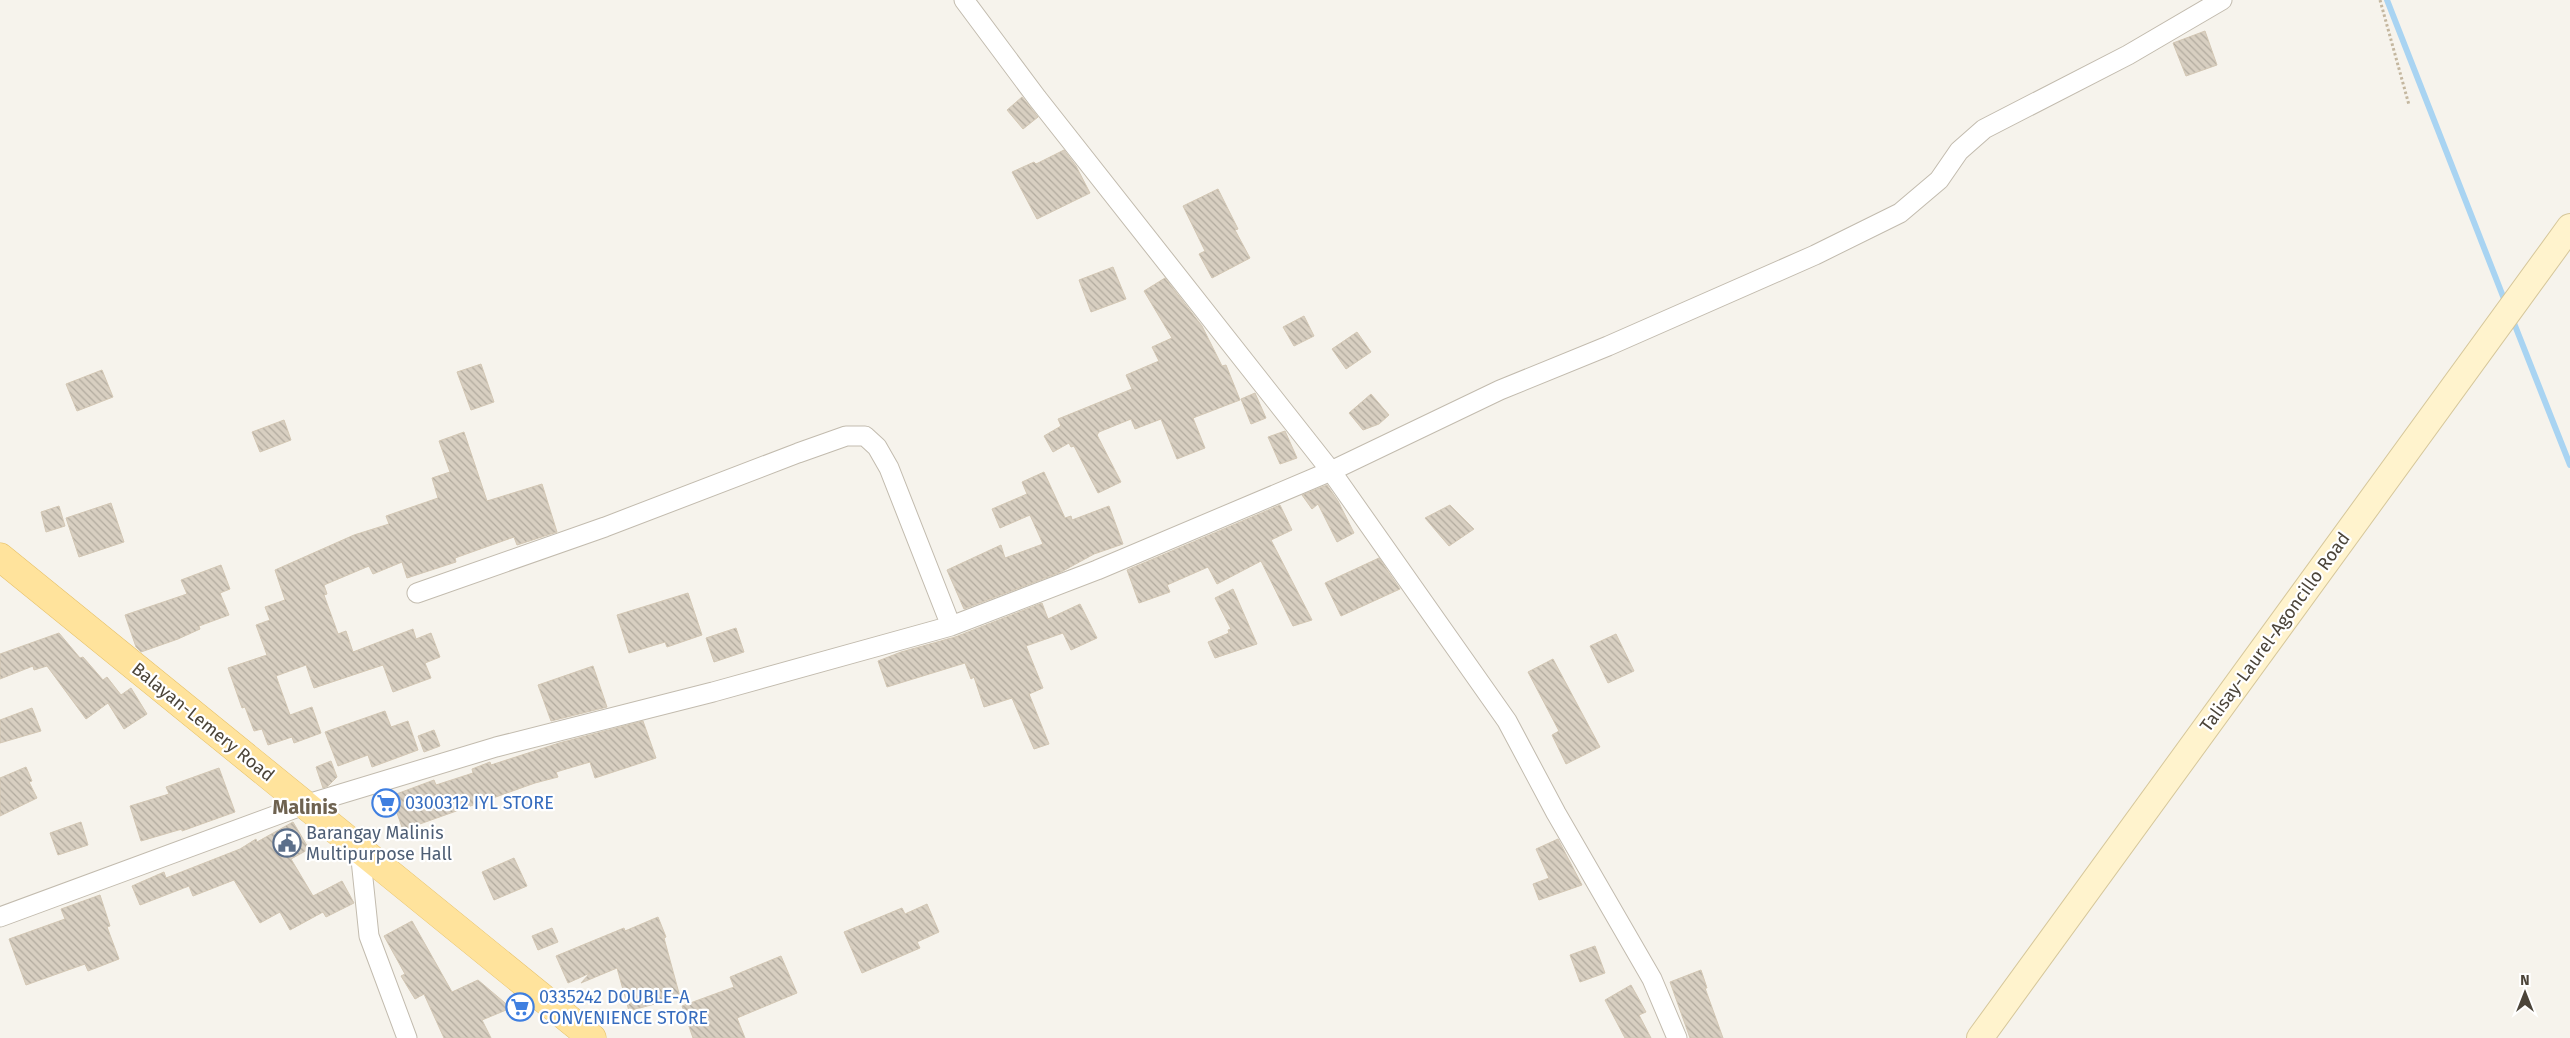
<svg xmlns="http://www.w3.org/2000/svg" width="2570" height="1038" viewBox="0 0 2570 1038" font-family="'Fira Sans',sans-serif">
	<defs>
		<pattern id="building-back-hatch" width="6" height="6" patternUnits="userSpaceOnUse" patternTransform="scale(1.25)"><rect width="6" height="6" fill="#d8cfc1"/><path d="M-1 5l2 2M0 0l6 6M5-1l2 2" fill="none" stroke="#b1aa9e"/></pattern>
	</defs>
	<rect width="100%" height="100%" fill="#f6f3ec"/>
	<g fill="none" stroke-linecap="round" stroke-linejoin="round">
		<path stroke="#a9d4f2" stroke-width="6" d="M 2387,0 L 2506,304
			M 2512,318 L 2570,465"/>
	</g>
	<path fill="url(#building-back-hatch)" stroke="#d3c7b4" d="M 2205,31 L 2217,65 L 2186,76 L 2173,43 Z
		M 1022,97 L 1038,117 L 1023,129 L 1007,110 Z
		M 1064,150 L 1076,166 L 1090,193 L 1037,219 L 1012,172 L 1034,162 L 1036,164 Z
		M 1218,189 L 1238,229 L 1235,230 L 1250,258 L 1212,278 L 1199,254 L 1205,251 L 1183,206 Z
		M 1113,267 L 1126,299 L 1091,312 L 1079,280 Z
		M 1165,278 L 1202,326 L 1222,366 L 1226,365 L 1240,400 L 1193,418 L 1205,448 L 1177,459 L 1161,419 L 1135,429 L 1131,419 L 1099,432 L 1097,435 L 1121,482 L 1098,493 L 1074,446 L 1071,447 L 1069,443 L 1053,452 L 1044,436 L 1061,426 L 1058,419 L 1132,389 L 1126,375 L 1159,361 L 1152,347 L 1172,338 L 1144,291 Z
		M 1304,316 L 1314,336 L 1294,346 L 1283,327 Z
		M 1357,332 L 1371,352 L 1346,369 L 1332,349 Z
		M 481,364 L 494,402 L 471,410 L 457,372 Z
		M 102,370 L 113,397 L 77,411 L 66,384 Z
		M 1255,393 L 1266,418 L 1251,424 L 1241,399 Z
		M 1371,394 L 1389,415 L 1379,424 L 1363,430 L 1349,413 Z
		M 284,420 L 291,440 L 260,452 L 252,432 Z
		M 1285,431 L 1297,458 L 1280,464 L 1268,437 Z
		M 464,432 L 487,501 L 542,484 L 557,532 L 517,545 L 514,537 L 455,558 L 456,562 L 407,578 L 402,562 L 373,574 L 369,566 L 324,585 L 327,594 L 324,595 L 338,634 L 346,631 L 353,652 L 413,629 L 416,639 L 431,633 L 440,657 L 425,663 L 431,678 L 393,692 L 383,665 L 314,688 L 306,665 L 276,676 L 290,715 L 312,707 L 321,733 L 294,743 L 292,737 L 268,745 L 262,729 L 254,731 L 245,707 L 242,708 L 228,668 L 267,655 L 256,625 L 270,620 L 265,607 L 285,600 L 275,570 L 354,535 L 389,524 L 386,516 L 438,498 L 432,478 L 450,472 L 439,441 Z
		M 1044,472 L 1065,518 L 1071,516 L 1072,520 L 1109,506 L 1123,544 L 1094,554 L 1061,572 L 964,609 L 947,570 L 1001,545 L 1005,558 L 1043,544 L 1030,515 L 1000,528 L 992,509 L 1027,494 L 1022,482 Z
		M 1327,485 L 1338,501 L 1354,533 L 1337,542 L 1318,504 L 1312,509 L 1302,495 Z
		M 111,503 L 124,542 L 79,557 L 66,518 Z
		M 1280,505 L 1292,530 L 1271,540 L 1312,620 L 1293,626 L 1261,561 L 1217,584 L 1208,567 L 1167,585 L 1170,592 L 1139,603 L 1127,570 Z
		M 1450,505 L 1474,529 L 1449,546 L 1425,518 Z
		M 59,506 L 65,526 L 46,532 L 41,512 Z
		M 1379,558 L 1400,589 L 1341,616 L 1325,583 Z
		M 221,565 L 230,589 L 220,593 L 229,615 L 199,626 L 200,629 L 178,639 L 141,652 L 136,647 L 125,615 L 187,594 L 181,580 Z
		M 1233,589 L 1257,644 L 1215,658 L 1208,642 L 1229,633 L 1228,630 L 1231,629 L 1215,598 Z
		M 688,593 L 702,635 L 667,647 L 665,642 L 629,653 L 617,615 Z
		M 1042,603 L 1048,619 L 1080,604 L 1097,638 L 1071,650 L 1063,633 L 1026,646 L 1043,688 L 1029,694 L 1049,744 L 1034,749 L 1012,698 L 984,707 L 974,677 L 971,679 L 965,663 L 887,687 L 878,661 L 901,652 L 955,637 Z
		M 736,628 L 744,652 L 714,662 L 706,638 Z
		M 59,633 L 80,658 L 83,657 L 103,680 L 107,677 L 121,695 L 131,688 L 147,714 L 124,729 L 108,703 L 86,719 L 47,666 L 34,670 L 33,666 L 0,679 L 0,654 Z
		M 1616,634 L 1634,671 L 1608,683 L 1590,646 Z
		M 1553,659 L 1600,747 L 1566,764 L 1552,735 L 1559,731 L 1528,672 Z
		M 593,666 L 607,707 L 551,721 L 538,685 Z
		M 32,708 L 41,731 L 0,743 L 0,720 Z
		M 385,711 L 391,727 L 408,721 L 418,750 L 372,767 L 368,755 L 338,766 L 325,732 Z
		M 643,721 L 656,758 L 595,778 L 590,762 L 556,772 L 558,777 L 535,783 L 403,830 L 391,796 L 434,780 L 436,785 L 473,773 L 472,769 L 490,762 L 491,765 L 559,743 Z
		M 434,730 L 440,746 L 424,752 L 418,736 Z
		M 331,761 L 337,777 L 328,786 L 323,788 L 316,767 Z
		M 26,767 L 32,781 L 29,782 L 37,798 L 0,816 L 0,778 Z
		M 219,768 L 235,812 L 182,831 L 182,829 L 141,841 L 130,806 L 169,794 L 166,787 Z
		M 81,822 L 88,845 L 58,855 L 50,833 Z
		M 293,822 L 309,849 L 291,859 L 313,896 L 342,881 L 354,903 L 326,917 L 323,912 L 290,930 L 280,912 L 260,923 L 234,880 L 193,896 L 189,886 L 140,905 L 132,886 L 164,872 L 166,878 L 240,849 L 256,839 L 257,842 Z
		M 1558,839 L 1582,885 L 1539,900 L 1533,884 L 1549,878 L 1536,849 Z
		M 514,858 L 527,886 L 494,900 L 482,872 Z
		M 100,895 L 110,926 L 107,927 L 119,959 L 88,971 L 85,964 L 26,985 L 9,939 L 65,919 L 61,909 Z
		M 927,904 L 939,932 L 917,942 L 920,948 L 862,973 L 844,932 L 902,908 L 905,914 Z
		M 658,917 L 666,937 L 664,938 L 680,997 L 629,1011 L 617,968 L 581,983 L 590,973 L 568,983 L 556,956 L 624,928 L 625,931 Z
		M 412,921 L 452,992 L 478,980 L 511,1008 L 482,1020 L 491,1038 L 444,1038 L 424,994 L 415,999 L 401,976 L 405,974 L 384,936 Z
		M 552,928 L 558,942 L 538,950 L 532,936 Z
		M 1595,946 L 1605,973 L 1580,982 L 1570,955 Z
		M 781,956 L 797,993 L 737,1018 L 745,1038 L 693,1038 L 682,1006 L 734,987 L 730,977 Z
		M 1701,970 L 1707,988 L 1705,988 L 1723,1038 L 1690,1038 L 1670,982 Z
		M 1631,985 L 1646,1012 L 1639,1015 L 1651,1038 L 1625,1038 L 1605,1000 Z"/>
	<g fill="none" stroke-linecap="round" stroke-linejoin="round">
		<g stroke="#c2bbae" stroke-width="21">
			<path id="minor" d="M 964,0 L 1037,98 L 1331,471 L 1507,721 L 1556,813 L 1652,979 L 1677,1038
				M 417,593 L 605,527 L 798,453 L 846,436 L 865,436 L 877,447 L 889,468 L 951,626
				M 360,850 L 369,936 L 407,1038
				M 0,917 L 304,805 L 496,747 L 713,692 L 951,626 L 1097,570 L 1331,471 L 1500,390 L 1608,346 L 1815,255 L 1900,213 L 1939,180 L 1959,151 L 1984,129 L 2128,55 L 2222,0"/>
		</g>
		<g stroke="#d6c79b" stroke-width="28">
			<path id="secondary" d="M 1980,1038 L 2570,227"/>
		</g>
		<g stroke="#e6c16a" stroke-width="29">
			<path id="primary" d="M 0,557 L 592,1038"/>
		</g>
		<path stroke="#c4b79f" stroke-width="3" stroke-dasharray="2.5 2.5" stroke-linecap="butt" d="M 2380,0 L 2409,105"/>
		<use href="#minor" stroke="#fff" stroke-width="19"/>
		<use href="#secondary" stroke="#fff3cd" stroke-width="26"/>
		<use href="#primary" stroke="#ffe39c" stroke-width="28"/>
	</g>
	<defs>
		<g id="supermarket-ring" transform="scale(1.4375)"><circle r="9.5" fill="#fff" stroke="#3f7fe0" stroke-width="1.5"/><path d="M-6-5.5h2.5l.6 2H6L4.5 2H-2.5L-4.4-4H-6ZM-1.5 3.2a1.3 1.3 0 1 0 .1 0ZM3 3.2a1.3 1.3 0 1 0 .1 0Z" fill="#3f7fe0"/></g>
		<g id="civic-ring" transform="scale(1.4375)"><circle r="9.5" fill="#fff" stroke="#5c6f8a" stroke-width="1.5"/><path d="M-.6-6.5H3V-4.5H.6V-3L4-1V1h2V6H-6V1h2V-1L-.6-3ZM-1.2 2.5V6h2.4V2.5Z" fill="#5c6f8a"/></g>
	</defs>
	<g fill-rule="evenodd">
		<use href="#supermarket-ring" x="386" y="803"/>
		<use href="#civic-ring" x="287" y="843"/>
		<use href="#supermarket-ring" x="520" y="1007"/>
	</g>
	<g text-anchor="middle" stroke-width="4.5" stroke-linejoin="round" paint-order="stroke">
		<g font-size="18" fill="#4b4439" stroke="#fff">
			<text transform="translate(2275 632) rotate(-54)" y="6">Talisay-Laurel-Agoncillo Road</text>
			<text transform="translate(203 722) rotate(39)" y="6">Balayan-Lemery Road</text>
		</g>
		<g font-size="18" fill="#366cbe" stroke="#fff" text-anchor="start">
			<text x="405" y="809">0300312 IYL STORE</text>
			<text x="539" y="1003">0335242 DOUBLE-A<tspan x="539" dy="21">CONVENIENCE STORE</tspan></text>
		</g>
		<g font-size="18" fill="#4e5e75" stroke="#fff" text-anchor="start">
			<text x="306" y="839">Barangay Malinis<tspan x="306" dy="21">Multipurpose Hall</tspan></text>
		</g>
		<g font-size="20" font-weight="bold" fill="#6e6250" stroke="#fff">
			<text x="305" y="814">Malinis</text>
		</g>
	</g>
	<g transform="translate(2525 993)" stroke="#ffffff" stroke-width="4" paint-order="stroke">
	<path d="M0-4L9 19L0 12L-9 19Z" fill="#4b4439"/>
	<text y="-8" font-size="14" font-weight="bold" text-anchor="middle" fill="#4b4439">N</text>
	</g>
</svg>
